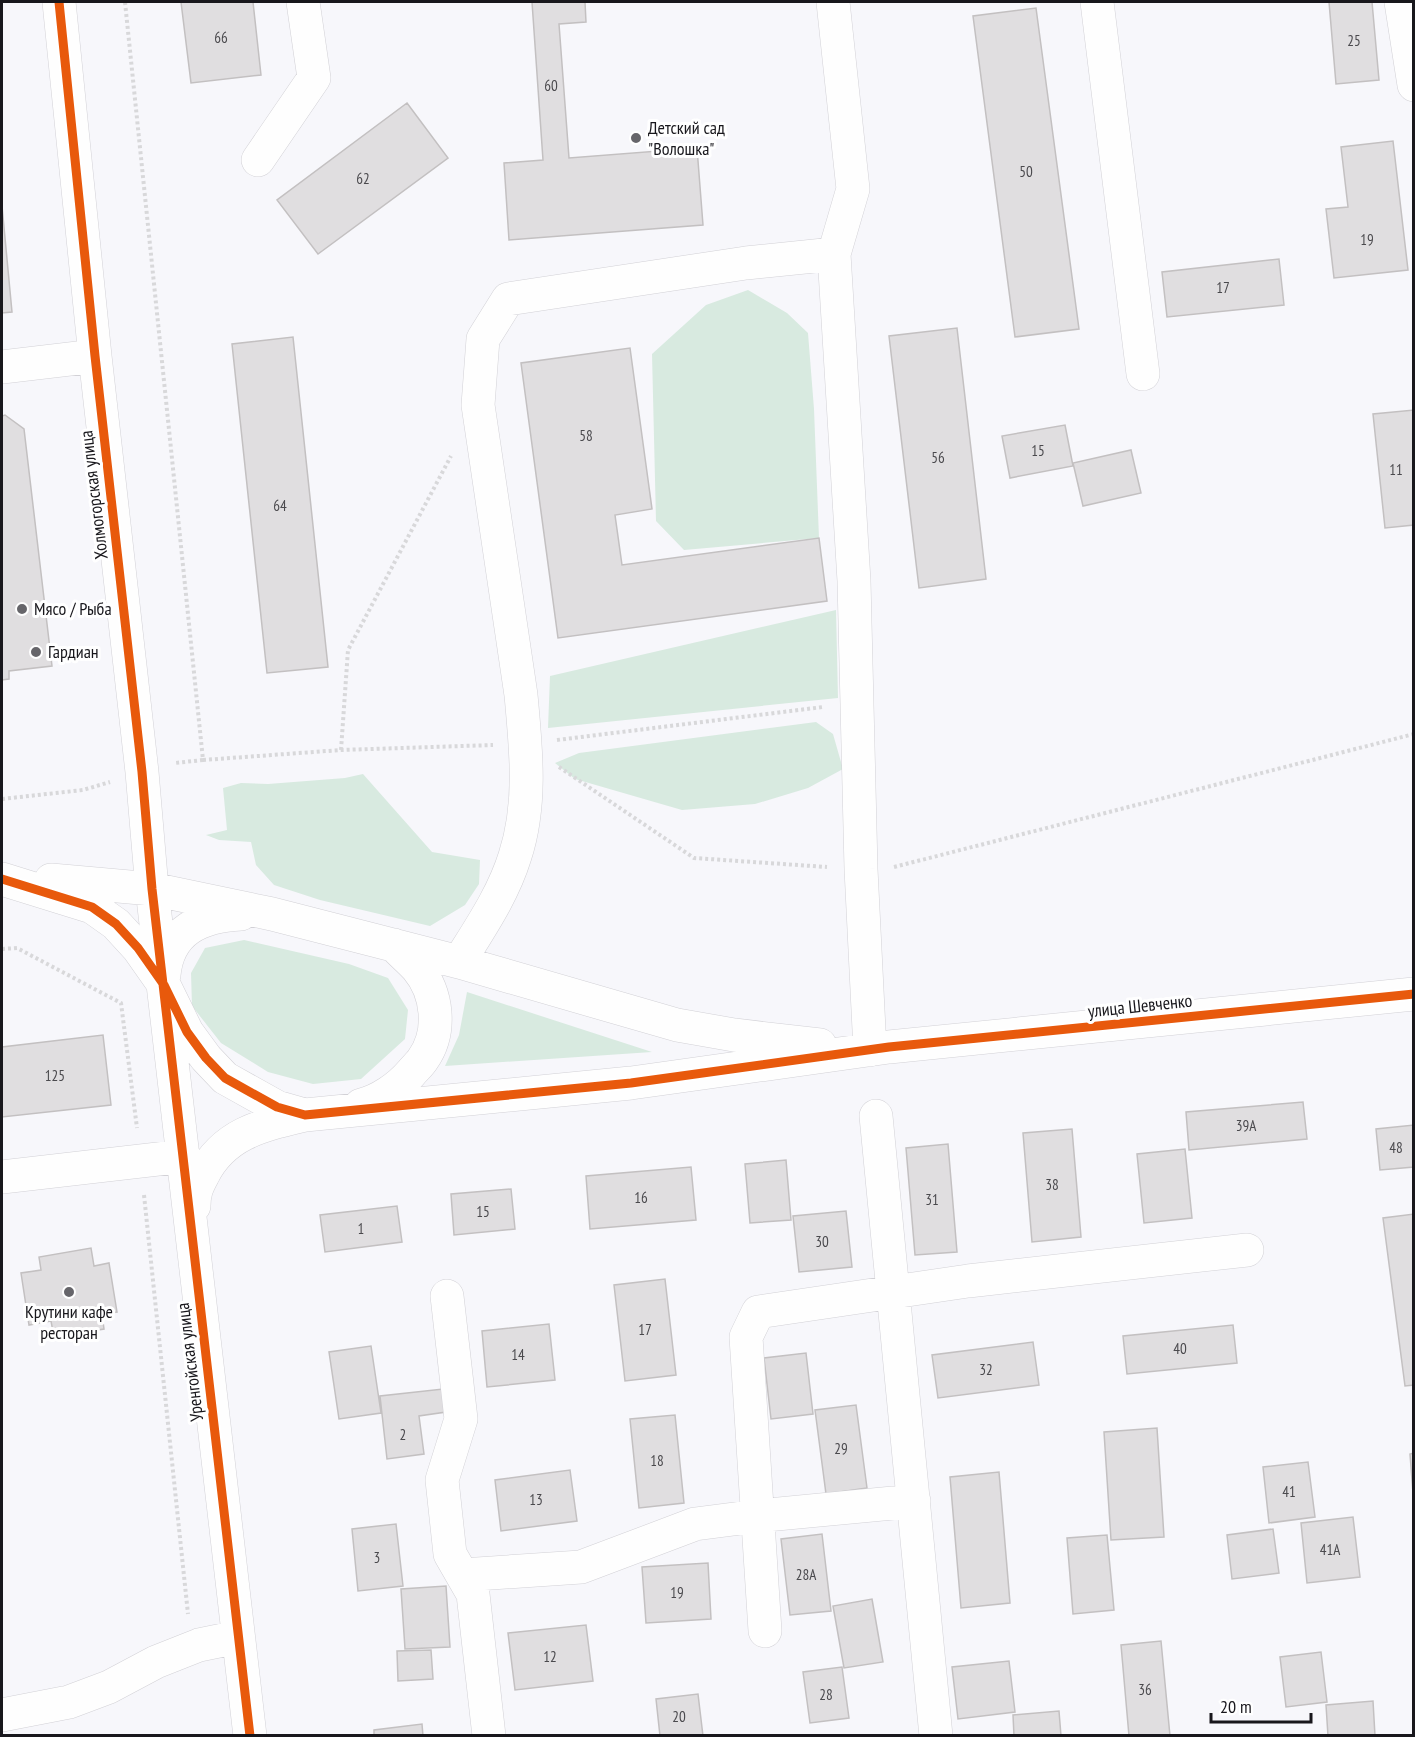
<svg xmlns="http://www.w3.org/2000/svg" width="1415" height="1737" viewBox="0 0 1415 1737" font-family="'PT Sans Narrow',sans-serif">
	<rect width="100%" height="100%" fill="#f7f7fb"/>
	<path fill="#d8eae0" d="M 748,290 L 787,313 L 808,333 L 814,409 L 819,538 L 684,550 L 656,521 L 652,354 L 706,305 Z
		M 836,610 L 838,698 L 548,728 L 550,676 Z
		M 816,722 L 833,734 L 843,769 L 808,788 L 755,804 L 682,810 L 575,779 L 555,763 L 579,753 Z
		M 363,774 L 432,852 L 480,860 L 479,884 L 465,905 L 430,926 L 320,900 L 274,885 L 256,865 L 251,842 L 219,840 L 206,835 L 227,830 L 223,788 L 241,783 L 268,784 L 345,778 Z
		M 244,940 L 349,964 L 388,978 L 408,1010 L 405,1039 L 361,1079 L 313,1084 L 268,1072 L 221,1043 L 192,1006 L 191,973 L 205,948 Z
		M 467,992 L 652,1052 L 445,1066 L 459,1035 Z"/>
	<path fill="#e0dee0" stroke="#c3c0c1" stroke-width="1.5" d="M 181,2 L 253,2 L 261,75 L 191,83 Z
		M 532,2 L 585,2 L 586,22 L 559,24 L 569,158 L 697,148 L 703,225 L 509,240 L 504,163 L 543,160 Z
		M 1329,2 L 1372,2 L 1379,80 L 1336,84 Z
		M 1036,8 L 1079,329 L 1015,337 L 973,16 Z
		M 407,103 L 448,158 L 318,254 L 277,200 Z
		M 1393,141 L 1408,270 L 1334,278 L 1326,209 L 1348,207 L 1341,147 Z
		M 2,206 L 12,312 L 2,313 Z
		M 1279,259 L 1284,305 L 1167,317 L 1162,272 Z
		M 957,328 L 986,579 L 919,588 L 889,336 Z
		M 293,337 L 328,667 L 267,673 L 232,344 Z
		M 630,348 L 652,509 L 615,515 L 622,565 L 819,538 L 827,601 L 558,638 L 521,363 Z
		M 1414,410 L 1414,525 L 1385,528 L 1373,414 Z
		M 5,415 L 24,429 L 52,666 L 9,671 L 9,679 L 2,680 L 2,416 Z
		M 1065,425 L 1073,466 L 1010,478 L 1002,436 Z
		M 1131,450 L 1141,493 L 1083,506 L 1073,463 Z
		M 103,1035 L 111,1105 L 2,1117 L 2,1047 Z
		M 1303,1102 L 1307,1139 L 1189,1150 L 1186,1112 Z
		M 1414,1125 L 1414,1167 L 1380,1170 L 1376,1129 Z
		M 1072,1129 L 1081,1237 L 1032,1242 L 1023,1133 Z
		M 948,1144 L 957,1252 L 915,1255 L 906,1148 Z
		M 1185,1149 L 1192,1218 L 1144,1223 L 1137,1154 Z
		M 786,1160 L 791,1220 L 750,1223 L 745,1164 Z
		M 691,1167 L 696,1220 L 590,1229 L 586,1176 Z
		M 511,1189 L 515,1229 L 454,1235 L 451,1194 Z
		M 397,1206 L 402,1242 L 325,1252 L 320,1215 Z
		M 846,1211 L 852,1267 L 799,1272 L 793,1216 Z
		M 1414,1214 L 1414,1385 L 1405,1386 L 1383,1218 Z
		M 91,1248 L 94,1266 L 109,1263 L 117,1312 L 102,1314 L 104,1329 L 54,1337 L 51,1321 L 29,1325 L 21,1273 L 41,1270 L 39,1257 Z
		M 665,1279 L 676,1375 L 625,1381 L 614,1285 Z
		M 549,1324 L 555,1380 L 487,1387 L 482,1331 Z
		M 1233,1325 L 1237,1363 L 1127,1374 L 1123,1336 Z
		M 1033,1342 L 1039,1385 L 938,1398 L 932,1355 Z
		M 371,1346 L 381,1413 L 339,1419 L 329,1352 Z
		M 806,1353 L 813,1414 L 771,1419 L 764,1358 Z
		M 443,1389 L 446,1412 L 419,1416 L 424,1454 L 387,1459 L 380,1396 Z
		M 856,1405 L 867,1488 L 826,1494 L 815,1410 Z
		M 675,1415 L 684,1503 L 639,1508 L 630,1419 Z
		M 1157,1428 L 1164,1537 L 1111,1540 L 1104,1432 Z
		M 1414,1453 L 1414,1506 L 1410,1454 Z
		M 1308,1462 L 1315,1517 L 1269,1523 L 1263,1467 Z
		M 570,1470 L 577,1521 L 501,1531 L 495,1480 Z
		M 999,1472 L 1010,1603 L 961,1608 L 950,1477 Z
		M 1353,1517 L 1360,1577 L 1307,1583 L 1301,1523 Z
		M 396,1524 L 403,1586 L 358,1591 L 352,1529 Z
		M 1273,1529 L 1279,1573 L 1232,1579 L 1227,1535 Z
		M 822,1534 L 831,1611 L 790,1615 L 781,1539 Z
		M 1107,1535 L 1114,1610 L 1073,1614 L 1067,1538 Z
		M 708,1563 L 711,1619 L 646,1623 L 642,1567 Z
		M 446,1586 L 450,1647 L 405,1649 L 401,1589 Z
		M 872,1599 L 883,1662 L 844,1668 L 833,1606 Z
		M 586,1625 L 593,1681 L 515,1690 L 508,1633 Z
		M 1161,1641 L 1170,1736 L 1129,1736 L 1121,1645 Z
		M 431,1650 L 433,1679 L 398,1681 L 397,1651 Z
		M 1321,1652 L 1327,1702 L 1286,1707 L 1280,1657 Z
		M 1009,1661 L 1015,1712 L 958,1719 L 952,1667 Z
		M 842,1667 L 849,1718 L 810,1723 L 803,1672 Z
		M 698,1694 L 703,1736 L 660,1736 L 656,1699 Z
		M 1373,1701 L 1375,1736 L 1328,1736 L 1326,1705 Z
		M 1059,1711 L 1061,1736 L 1014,1736 L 1013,1715 Z
		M 422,1724 L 423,1736 L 374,1736 L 374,1730 Z"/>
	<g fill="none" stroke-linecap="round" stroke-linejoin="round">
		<g stroke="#d2d1d6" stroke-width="34">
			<path id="minor" d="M 59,2 L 95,356 L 142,772 L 152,889 L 250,1736
				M 1097,2 L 1143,374
				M 1401,2 L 1414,85
				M 258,160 L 314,78 L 303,2
				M 834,254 L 854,581 L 861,869 L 870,1050
				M 2,367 L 95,356
				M 2,879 L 92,907 L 116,924 L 138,948 L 164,985 L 187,1032 L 206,1058 L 225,1078 L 277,1107 L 305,1115 L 631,1083 L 889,1047 L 1414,994
				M 51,880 L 152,889 L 272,914 L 459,962 L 677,1025 L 734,1035 L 820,1045
				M 459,962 C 480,928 503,895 515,856 C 532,804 526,749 521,695 L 478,405 L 483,339 L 508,299 L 746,263 L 834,254 L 853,189 L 833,2
				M 164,975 C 168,930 201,916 241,914
				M 361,1105 C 379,1101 399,1087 411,1073 C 415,1068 420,1064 423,1059 C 442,1032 438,993 417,968 C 410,960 401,953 394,945
				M 876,1116 L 936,1736
				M 2,1177 L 184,1156
				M 194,1206 C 194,1193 197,1186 203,1175 C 224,1133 263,1125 305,1115
				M 447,1296 L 461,1419 L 442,1480 L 450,1554 L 473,1594 L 489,1736
				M 462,1575 L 581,1567 L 695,1524 L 757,1516 L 914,1501
				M 765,1631 L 746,1337 L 758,1312 L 968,1281 L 1247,1250
				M 2,1715 L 69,1702 L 109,1687 L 156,1662 L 199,1645 L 238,1637"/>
		</g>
		<path stroke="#d8d8da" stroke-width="4" stroke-dasharray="3 3" stroke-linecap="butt" d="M 125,2 L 203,760 L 175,763
			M 557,740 L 823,707
			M 341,750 L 348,650 L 451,456
			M 203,760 L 341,750 L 493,745
			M 559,767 L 694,858 L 827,867
			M 2,799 L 83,790 L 110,782
			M 894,867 L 1414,734
			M 2,949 L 17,948 L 121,1003 L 137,1128
			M 144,1195 L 188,1614"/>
		<use href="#minor" stroke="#fefefe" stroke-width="33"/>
		<g stroke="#fff" stroke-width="13">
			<path id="cycleway" d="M 59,2 L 95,356 L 142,772 L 152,889 L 250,1736
				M 2,879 L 92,907 L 116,924 L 138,948 L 164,985 L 187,1032 L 206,1058 L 225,1078 L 277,1107 L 305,1115 L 631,1083 L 889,1047 L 1414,994"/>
		</g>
		<use href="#cycleway" stroke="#e8590c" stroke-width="9"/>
	</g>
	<g fill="#66656a" stroke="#fff" stroke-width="2">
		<circle cx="636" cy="138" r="6"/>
		<circle cx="22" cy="609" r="6"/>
		<circle cx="36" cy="652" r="6"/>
		<circle cx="69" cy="1292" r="6"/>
	</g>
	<g text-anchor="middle" stroke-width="6" stroke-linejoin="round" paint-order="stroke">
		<g font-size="15" fill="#4a494d">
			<text x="221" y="43">66</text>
			<text x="1354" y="46">25</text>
			<text x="551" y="91">60</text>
			<text x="1026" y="177">50</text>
			<text x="363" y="184">62</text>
			<text x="1367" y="245">19</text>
			<text x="1223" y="293">17</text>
			<text x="586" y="441">58</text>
			<text x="1038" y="456">15</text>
			<text x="938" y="463">56</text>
			<text x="1396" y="475">11</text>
			<text x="280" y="511">64</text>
			<text x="55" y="1081">125</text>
			<text x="1246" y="1131">39А</text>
			<text x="1396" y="1153">48</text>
			<text x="1052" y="1190">38</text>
			<text x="641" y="1203">16</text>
			<text x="932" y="1205">31</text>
			<text x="483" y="1217">15</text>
			<text x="361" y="1234">1</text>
			<text x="822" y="1247">30</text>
			<text x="645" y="1335">17</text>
			<text x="1180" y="1354">40</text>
			<text x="518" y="1360">14</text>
			<text x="986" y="1375">32</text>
			<text x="403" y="1440">2</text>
			<text x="841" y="1454">29</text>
			<text x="657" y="1466">18</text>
			<text x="1289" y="1497">41</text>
			<text x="536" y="1505">13</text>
			<text x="1330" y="1555">41А</text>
			<text x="377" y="1563">3</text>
			<text x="806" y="1580">28А</text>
			<text x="677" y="1598">19</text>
			<text x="550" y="1662">12</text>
			<text x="1145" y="1695">36</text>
			<text x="826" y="1700">28</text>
			<text x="679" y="1722">20</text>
		</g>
		<g font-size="18" fill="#18171c" stroke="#fff" text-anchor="start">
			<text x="648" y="134">Детский сад<tspan x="648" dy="21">"Волошка"</tspan></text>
			<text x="34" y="615">Мясо / Рыба</text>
			<text x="48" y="658">Гардиан</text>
			<text x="69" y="1318" text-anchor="middle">Крутини кафе<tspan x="69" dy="21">ресторан</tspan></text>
		</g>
		<g font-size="18" fill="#18171c" stroke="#fff">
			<text transform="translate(94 495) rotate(-97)" y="6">Холмогорская улица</text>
			<text transform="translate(1140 1006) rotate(-6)" y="6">улица Шевченко</text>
			<text transform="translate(190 1362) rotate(-97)" y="6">Уренгойская улица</text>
		</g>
	</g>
	<rect width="1415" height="1737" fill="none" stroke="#18171c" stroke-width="6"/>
	<path d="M1211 1713v9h100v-9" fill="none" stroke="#18171c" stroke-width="3"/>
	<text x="1220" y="1713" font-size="18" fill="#18171c" stroke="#ffffff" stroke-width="4.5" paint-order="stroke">20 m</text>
</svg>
